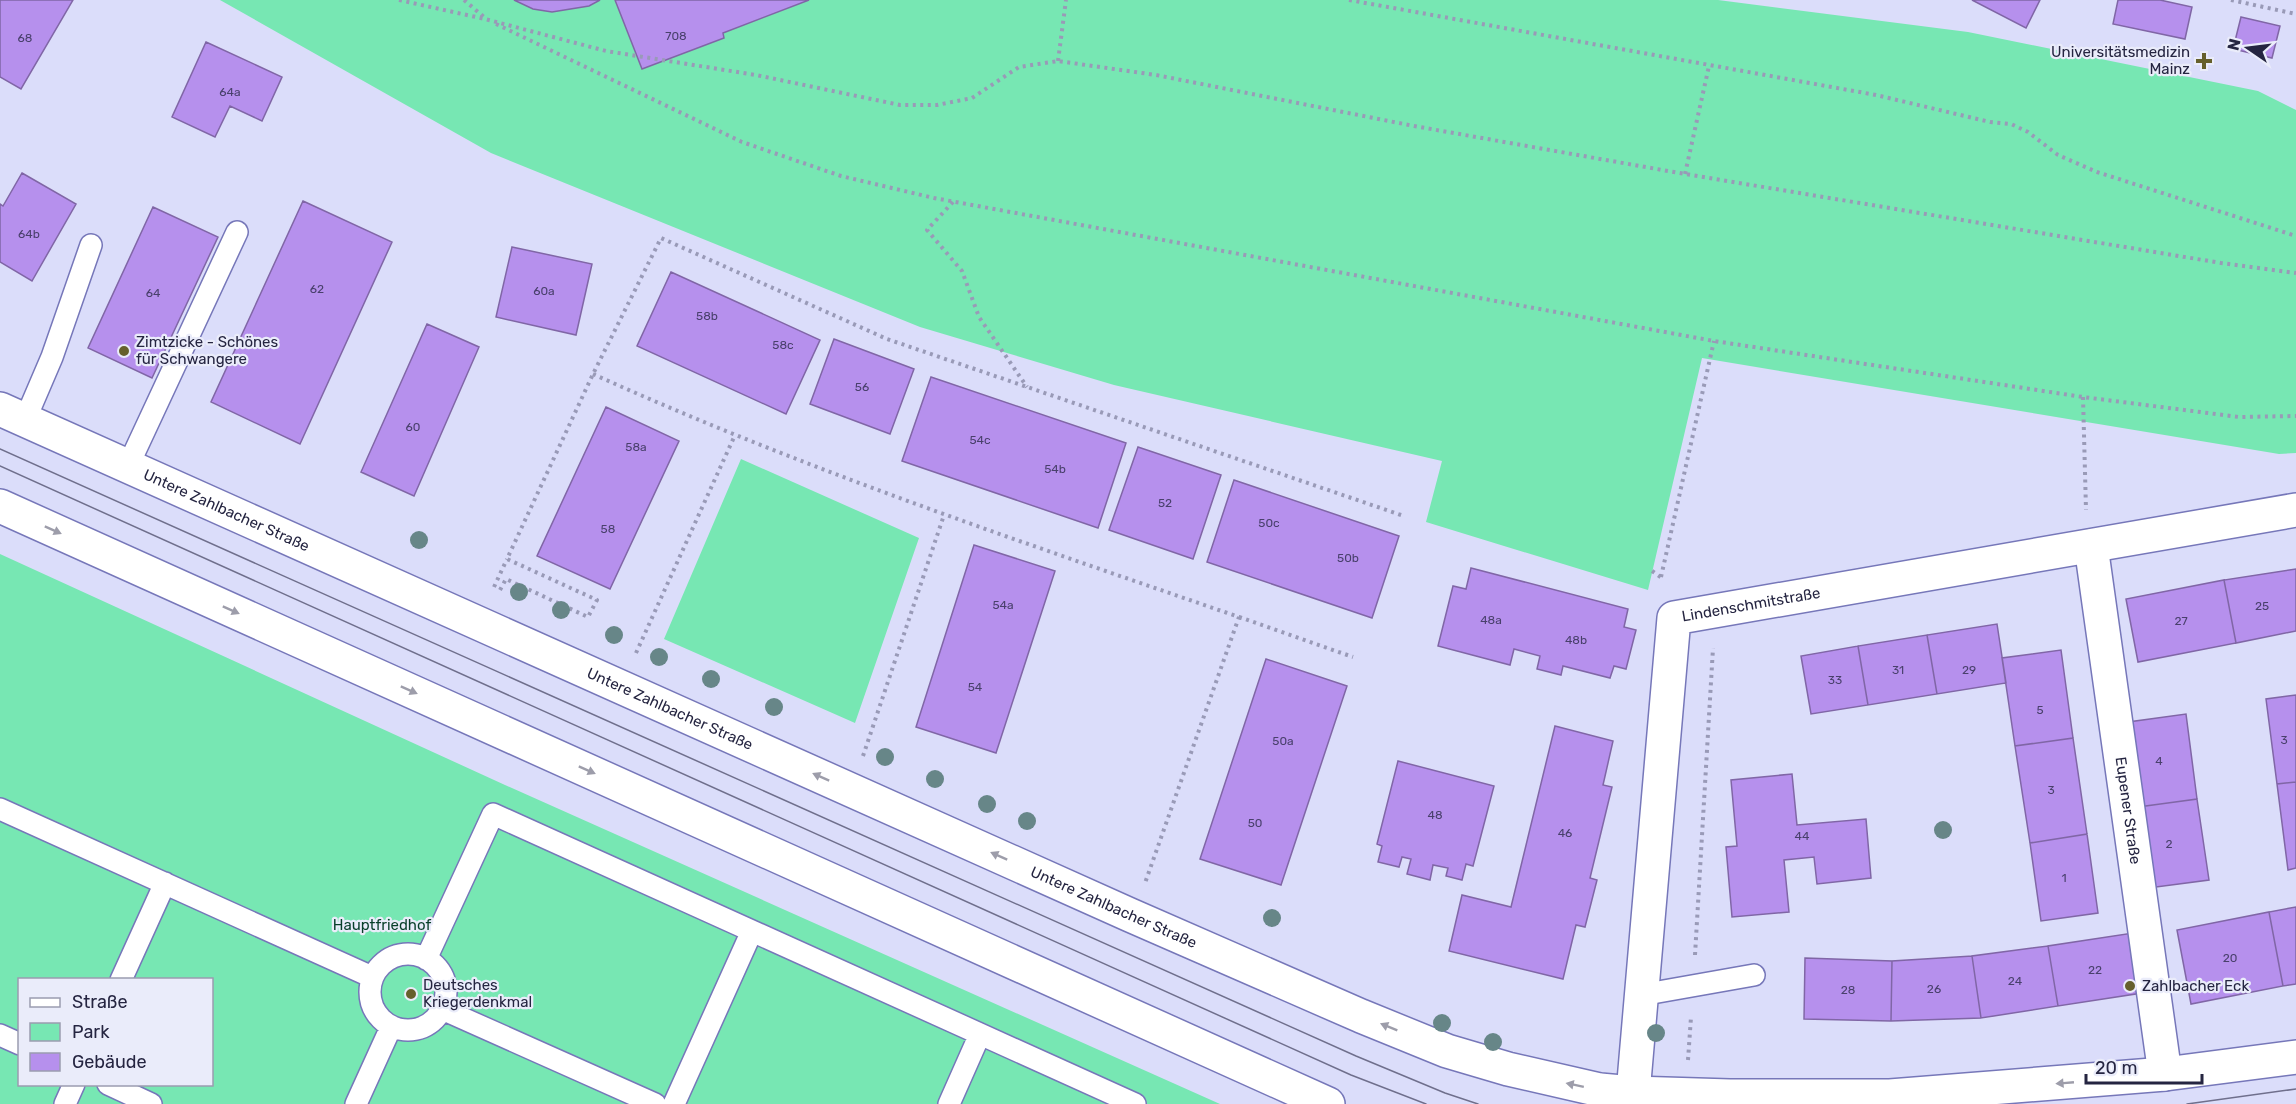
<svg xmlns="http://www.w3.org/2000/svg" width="2296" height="1104" viewBox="0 0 2296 1104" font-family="Rubik,sans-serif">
	<rect width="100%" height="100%" fill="#dbddfa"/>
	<path fill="#77e7b3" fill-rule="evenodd" d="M 220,0 L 1718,0 L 1968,32 L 2258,91 L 2296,110 L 2296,453 L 2279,454 L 1702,358 L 1648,590 L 1426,522 L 1442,461 L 1114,385 L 920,327 L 491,153 Z
		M 741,459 L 919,538 L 855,723 L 664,639 Z
		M 0,554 L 505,785 L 1220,1104 L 0,1104 ZM 20,980 L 212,980 L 212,1084 L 20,1084 Z"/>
	<path fill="#b690ed" stroke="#8066a6" stroke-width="1.5" d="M 0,0 L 73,0 L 21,89 L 0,77 Z
		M 514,0 L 600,0 L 589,6 L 552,12 L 533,9 Z
		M 615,0 L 809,0 L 723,33 L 724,38 L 642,69 Z
		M 1972,0 L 2040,0 L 2026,28 Z
		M 2118,0 L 2160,0 L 2192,7 L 2185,39 L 2113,24 Z
		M 2241,17 L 2280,26 L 2272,58 L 2233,49 Z
		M 206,42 L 282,77 L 262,121 L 230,106 L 215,137 L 172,117 Z
		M 22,173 L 76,204 L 32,281 L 0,262 L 0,204 L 3,206 Z
		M 303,201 L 392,242 L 300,444 L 211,402 Z
		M 153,207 L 218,237 L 152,378 L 88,348 Z
		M 512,247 L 592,264 L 576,335 L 496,317 Z
		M 671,272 L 820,340 L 786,414 L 637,346 Z
		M 427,324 L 479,347 L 414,496 L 361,472 Z
		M 834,339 L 914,369 L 890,434 L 810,404 Z
		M 931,377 L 1126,443 L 1098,528 L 902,461 Z
		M 606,407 L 679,441 L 610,589 L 537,556 Z
		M 1138,447 L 1221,475 L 1193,559 L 1109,530 Z
		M 1234,480 L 1399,536 L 1372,618 L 1207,562 Z
		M 974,545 L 1055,571 L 996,753 L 916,727 Z
		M 1471,568 L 1628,609 L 1624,627 L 1636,630 L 1626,669 L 1614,666 L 1610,678 L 1563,666 L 1561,675 L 1537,669 L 1540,656 L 1514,649 L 1510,665 L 1438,646 L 1453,586 L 1466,589 Z
		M 2296,569 L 2296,631 L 2236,643 L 2224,580 Z
		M 2224,580 L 2236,643 L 2138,662 L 2126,599 Z
		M 1997,624 L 2006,683 L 1937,694 L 1927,635 Z
		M 1927,635 L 1937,694 L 1868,705 L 1858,646 Z
		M 1858,646 L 1868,705 L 1811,714 L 1801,656 Z
		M 2061,650 L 2073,738 L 2015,746 L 2002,658 Z
		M 1266,659 L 1347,686 L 1281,885 L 1200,859 Z
		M 2296,695 L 2296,782 L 2277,784 L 2266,699 Z
		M 2186,714 L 2197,799 L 2131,808 L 2121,723 Z
		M 1555,726 L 1613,741 L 1603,785 L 1612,787 L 1590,878 L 1597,880 L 1585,927 L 1576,925 L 1563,979 L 1449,951 L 1462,895 L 1511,907 Z
		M 2073,738 L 2087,834 L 2030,843 L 2015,746 Z
		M 1398,761 L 1494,786 L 1473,866 L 1466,864 L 1462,880 L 1446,876 L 1448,868 L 1433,865 L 1430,880 L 1407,874 L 1411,859 L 1402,857 L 1399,867 L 1378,862 L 1382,846 L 1377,844 Z
		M 1792,774 L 1797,825 L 1866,819 L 1871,878 L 1817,884 L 1814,857 L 1784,860 L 1789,912 L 1732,917 L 1726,847 L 1737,846 L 1731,780 Z
		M 2296,782 L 2296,868 L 2288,870 L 2277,784 Z
		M 2197,799 L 2209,880 L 2141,889 L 2131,808 Z
		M 2087,834 L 2098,913 L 2041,921 L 2030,843 Z
		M 2296,907 L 2296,984 L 2283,986 L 2269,912 Z
		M 2269,912 L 2283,986 L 2191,1004 L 2177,930 Z
		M 2133,933 L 2142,993 L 2058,1006 L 2048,946 Z
		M 2048,946 L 2058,1006 L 1981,1018 L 1972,956 Z
		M 1972,956 L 1981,1018 L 1891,1021 L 1892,961 Z
		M 1805,958 L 1892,961 L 1891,1021 L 1804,1019 Z"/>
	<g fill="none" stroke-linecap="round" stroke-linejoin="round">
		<g stroke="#7677b9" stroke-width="24">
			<path id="service" d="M 25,420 L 52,357 L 91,245
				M 128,466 L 237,232
				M 0,809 L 372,977
				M370 992a38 38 0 1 1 76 0a38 38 0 1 1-76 0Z
				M 426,959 L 493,814 L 1135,1104
				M 121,980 L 165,883
				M 1641,995 L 1754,975
				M 442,1009 L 655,1104
				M 0,1035 L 20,1044
				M 108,1084 L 151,1104
				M 65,1104 L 74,1084
				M 356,1104 L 391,1027
				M 674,1104 L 752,931
				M 949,1104 L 980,1034"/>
		</g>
		<g stroke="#7677b9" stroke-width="36">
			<g id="minor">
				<path id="s1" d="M 2091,546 L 2165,1074"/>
				<path id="s2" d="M 1633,1093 L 1674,618 L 2296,510"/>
			</g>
		</g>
		<g stroke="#7677b9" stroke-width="36">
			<g id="tertiary">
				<path id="s3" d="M 0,409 L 1130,915 L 1361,1016 L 1447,1051 L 1508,1069 L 1600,1090 L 1633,1093 L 1730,1096 L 1890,1096 L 2165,1074 L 2296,1057"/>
				<path d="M 0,506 L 1328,1104"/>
			</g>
		</g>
		<path stroke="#999ab7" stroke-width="4" stroke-dasharray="3 4.5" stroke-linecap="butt" d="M 399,0 L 485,19 L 606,51 L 756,75 L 900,105 L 937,105 L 972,98 L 1019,67 L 1058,61 L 1156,75 L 1414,126 L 1685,174 L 2221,263 L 2296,273
			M 464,0 L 484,17
			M 1349,0 L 1876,95 L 1990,122 L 2011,124 L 2028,132 L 2058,155 L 2097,172 L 2296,236
			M 2231,0 L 2296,14
			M 496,24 L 742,142 L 841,176 L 934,198 L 1714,341 L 2083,397 L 2239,417 L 2296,416
			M 1058,61 L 1066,0
			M 1685,174 L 1709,66
			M 953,202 L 927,230 L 962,271 L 979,317 L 1027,387
			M 593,374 C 803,469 1022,542 1239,617 L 1145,883
			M 2083,397 L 2086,510
			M 1652,571 L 1662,578
			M 1661,577 L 1714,341
			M 494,587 L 507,559
			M 500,590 L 506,579 L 588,617 L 597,600 L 507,559 L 593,374 L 661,238 L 887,339 L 1404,516
			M 1239,617 L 1353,657
			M 636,653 L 735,435
			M 863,756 L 944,515
			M 1695,955 L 1713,648
			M 1688,1060 L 1691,1017"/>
		<use href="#service" stroke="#fff" stroke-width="21"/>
		<use href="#minor" stroke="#fff" stroke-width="33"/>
		<use href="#tertiary" stroke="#fff" stroke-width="33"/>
		<path stroke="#6f6f8c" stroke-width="1.5" d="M 0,449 L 1356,1056 L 1445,1093 L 1478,1104
			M 0,466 L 1351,1075 L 1426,1104
			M 2187,1104 L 2296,1089"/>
	</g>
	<g fill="#678688">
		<circle cx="419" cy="540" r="9"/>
		<circle cx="519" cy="592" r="9"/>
		<circle cx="561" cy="610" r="9"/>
		<circle cx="614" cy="635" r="9"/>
		<circle cx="659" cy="657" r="9"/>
		<circle cx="711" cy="679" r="9"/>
		<circle cx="774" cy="707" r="9"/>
		<circle cx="885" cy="757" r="9"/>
		<circle cx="935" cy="779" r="9"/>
		<circle cx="987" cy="804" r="9"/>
		<circle cx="1027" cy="821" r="9"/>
		<circle cx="1943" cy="830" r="9"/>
		<circle cx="1272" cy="918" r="9"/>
		<circle cx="1442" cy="1023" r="9"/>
		<circle cx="1656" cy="1033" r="9"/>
		<circle cx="1493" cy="1042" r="9"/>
	</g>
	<defs><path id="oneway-solid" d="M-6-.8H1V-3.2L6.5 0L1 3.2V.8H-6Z" transform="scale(1.5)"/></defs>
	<g fill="#9d9daa">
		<use href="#oneway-solid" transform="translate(53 530) rotate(24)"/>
		<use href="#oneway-solid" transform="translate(231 610) rotate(24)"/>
		<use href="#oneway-solid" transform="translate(409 690) rotate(24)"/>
		<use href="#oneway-solid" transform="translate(587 770) rotate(24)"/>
		<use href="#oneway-solid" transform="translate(821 777) rotate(-156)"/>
		<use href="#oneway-solid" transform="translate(999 856) rotate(-156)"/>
		<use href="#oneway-solid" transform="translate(1389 1027) rotate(-158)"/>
		<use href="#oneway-solid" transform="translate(2065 1083) rotate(175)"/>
		<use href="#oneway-solid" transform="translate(1575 1085) rotate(-168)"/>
	</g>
	<g fill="#66602c" stroke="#eaecfa" stroke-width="2">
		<path d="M2201 52h6v6h6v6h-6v6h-6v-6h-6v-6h6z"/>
		<circle cx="124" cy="351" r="6"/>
		<circle cx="2130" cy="986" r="6"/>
		<circle cx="411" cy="994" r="6"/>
	</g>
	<g text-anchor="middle" stroke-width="4.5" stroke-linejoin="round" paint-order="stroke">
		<g font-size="12" fill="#49406c">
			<text x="676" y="40">708</text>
			<text x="25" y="42">68</text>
			<text x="230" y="96">64a</text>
			<text x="29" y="238">64b</text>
			<text x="317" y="293">62</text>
			<text x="544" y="295">60a</text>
			<text x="153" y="297">64</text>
			<text x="707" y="320">58b</text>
			<text x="783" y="349">58c</text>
			<text x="862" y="391">56</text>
			<text x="413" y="431">60</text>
			<text x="980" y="444">54c</text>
			<text x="636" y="451">58a</text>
			<text x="1055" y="473">54b</text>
			<text x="1165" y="507">52</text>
			<text x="1269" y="527">50c</text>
			<text x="608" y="533">58</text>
			<text x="1348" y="562">50b</text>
			<text x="1003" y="609">54a</text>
			<text x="2262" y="610">25</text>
			<text x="1491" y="624">48a</text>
			<text x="2181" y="625">27</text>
			<text x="1576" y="644">48b</text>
			<text x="1898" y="674">31</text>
			<text x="1969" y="674">29</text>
			<text x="1835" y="684">33</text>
			<text x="975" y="691">54</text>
			<text x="2040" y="714">5</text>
			<text x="2284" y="744">3</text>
			<text x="1283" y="745">50a</text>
			<text x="2159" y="765">4</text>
			<text x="2051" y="794">3</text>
			<text x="1435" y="819">48</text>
			<text x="1255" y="827">50</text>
			<text x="1565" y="837">46</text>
			<text x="1802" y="840">44</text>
			<text x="2169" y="848">2</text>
			<text x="2064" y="882">1</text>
			<text x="2230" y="962">20</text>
			<text x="2095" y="974">22</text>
			<text x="2015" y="985">24</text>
			<text x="1934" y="993">26</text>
			<text x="1848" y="994">28</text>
		</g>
		<g font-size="15" fill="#252541" stroke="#eaecfa" text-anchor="start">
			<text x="2190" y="57" text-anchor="end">Universitätsmedizin<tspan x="2190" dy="17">Mainz</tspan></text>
			<text x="136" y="347">Zimtzicke - Schönes<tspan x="136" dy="17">für Schwangere</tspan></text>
			<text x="423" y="990">Deutsches<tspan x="423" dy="17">Kriegerdenkmal</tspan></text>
			<text x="2142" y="991">Zahlbacher Eck</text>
		</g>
		<g font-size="15" fill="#252541" stroke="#eaecfa">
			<text dy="5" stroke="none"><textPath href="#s3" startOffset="248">Untere Zahlbacher Straße</textPath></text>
			<text dy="5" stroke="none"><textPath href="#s2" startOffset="555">Lindenschmitstraße</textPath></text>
			<text dy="5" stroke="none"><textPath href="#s3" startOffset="734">Untere Zahlbacher Straße</textPath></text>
			<text dy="5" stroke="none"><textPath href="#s1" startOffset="267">Eupener Straße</textPath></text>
			<text dy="5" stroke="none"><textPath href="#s3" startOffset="1220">Untere Zahlbacher Straße</textPath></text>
		</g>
		<g font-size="15" fill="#083f2a" stroke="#eaecfa">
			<text x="382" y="930">Hauptfriedhof</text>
		</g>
	</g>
	<rect x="18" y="978" width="195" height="108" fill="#eaecfa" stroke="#9b9cb0" stroke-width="1.5"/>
	<rect x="30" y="998" width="30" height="9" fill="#ffffff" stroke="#9b9cb0" stroke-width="1.5"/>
	<text x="72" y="1008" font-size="18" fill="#252541">Straße</text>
	<rect x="30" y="1023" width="30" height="18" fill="#77e7b3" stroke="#9b9cb0" stroke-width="1.5"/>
	<text x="72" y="1038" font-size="18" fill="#252541">Park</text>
	<rect x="30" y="1053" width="30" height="18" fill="#b690ed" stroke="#9b9cb0" stroke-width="1.5"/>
	<text x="72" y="1068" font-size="18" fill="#252541">Gebäude</text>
	<g transform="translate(2248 48) rotate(284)" stroke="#eaecfa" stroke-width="4.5" paint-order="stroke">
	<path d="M0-4.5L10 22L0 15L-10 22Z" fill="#252541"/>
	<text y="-9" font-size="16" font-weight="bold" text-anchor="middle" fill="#252541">N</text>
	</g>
	<path d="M2086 1074v9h116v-9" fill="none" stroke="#252541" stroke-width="3"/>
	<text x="2095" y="1074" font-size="18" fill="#252541" stroke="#eaecfa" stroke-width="4.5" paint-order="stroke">20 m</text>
</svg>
